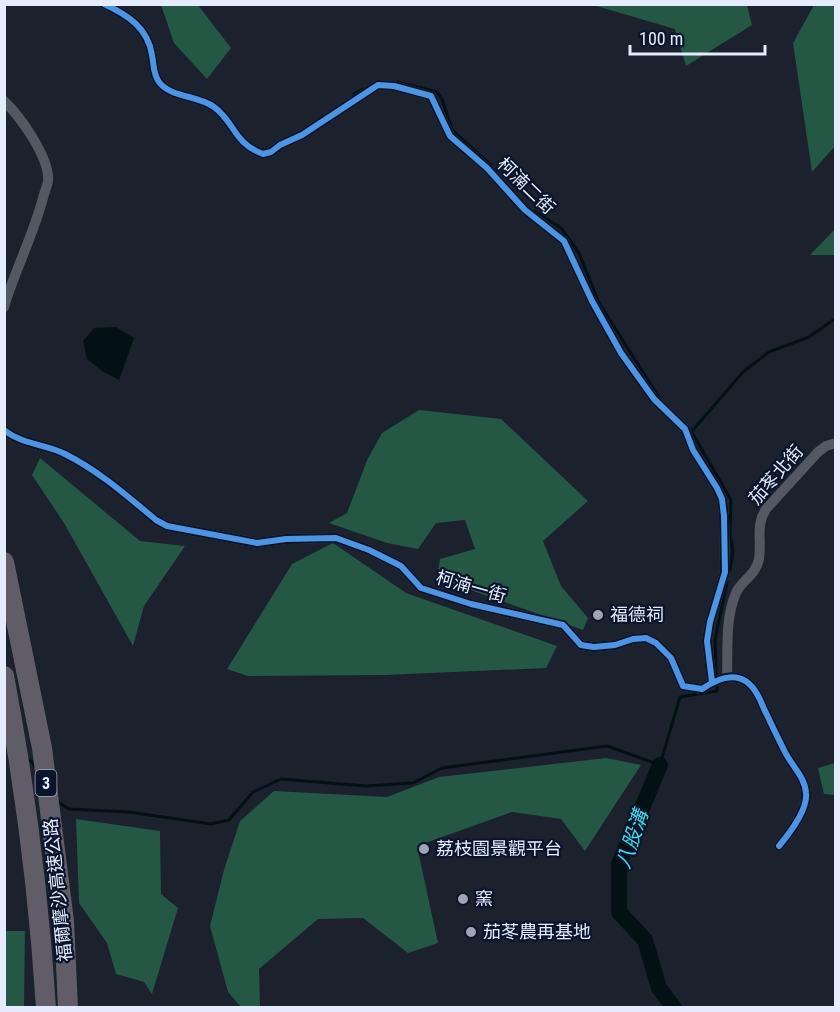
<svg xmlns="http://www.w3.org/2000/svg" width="840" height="1012" viewBox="0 0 840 1012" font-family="'Roboto Condensed','Noto Sans TC',sans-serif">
	<rect width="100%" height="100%" fill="#1b212d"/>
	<path fill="#245744" d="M 161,5 L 198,5 L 231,48 L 207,79 L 174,43 Z
		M 593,5 L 747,5 L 752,25 L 686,66 L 675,29 Z
		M 814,5 L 835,5 L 836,145 L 812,172 L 793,43 Z
		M 835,229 L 835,255 L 810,255 Z
		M 419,410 L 501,419 L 588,501 L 543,541 L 561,586 L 588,618 L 583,630 L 437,578 L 440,559 L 475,549 L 465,520 L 436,523 L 418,549 L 387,543 L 329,523 L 347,513 L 368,458 L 382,433 Z
		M 40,458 L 140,541 L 185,546 L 144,606 L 133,646 L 64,523 L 32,475 Z
		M 333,543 L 406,593 L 557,646 L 546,668 L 385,675 L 248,676 L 227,669 L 292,564 Z
		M 606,758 L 641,765 L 585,851 L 561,819 L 512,812 L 417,846 L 438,943 L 408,953 L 363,918 L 318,919 L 259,969 L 260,1007 L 241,1007 L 228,992 L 210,926 L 224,870 L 240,821 L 274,791 L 387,797 L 439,777 Z
		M 835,763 L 835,795 L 824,794 L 818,768 Z
		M 76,819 L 160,831 L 161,894 L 178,908 L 152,994 L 144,982 L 116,974 L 107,943 L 79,903 Z
		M 5,931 L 25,931 L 24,1007 L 5,1007 Z"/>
	<path fill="#031114" d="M 116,327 L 134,338 L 119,380 L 102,371 L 87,359 L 83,341 L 94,328 Z"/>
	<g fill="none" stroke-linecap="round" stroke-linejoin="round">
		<path stroke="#031114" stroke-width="3" d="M 397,82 L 437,92 L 442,99 L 452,130 L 491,165
			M 354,94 L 363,89
			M 534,211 L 561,228 L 579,253 L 599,303 L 660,399
			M 690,429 L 731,500 L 730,534 L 733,551 L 730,570
			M 692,431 L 743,372 L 769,352 L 809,337 L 836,318
			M 716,676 L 715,640 L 727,582
			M 25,758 L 32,762 L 35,767
			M 55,800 L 69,809 L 129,812 L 211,824 L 229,820 L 253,792 L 281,779 L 366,786 L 413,783 L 442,768 L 607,746 L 660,765 L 680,697 L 717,691 L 717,683"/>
		<path stroke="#031114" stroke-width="16" d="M 660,765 L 619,864 L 619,912 L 645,940 L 659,988 L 674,1008"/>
		<path stroke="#535863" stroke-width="10" d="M 104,4 C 128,15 148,28 152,55 C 154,65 153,74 159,82 C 171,98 198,95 214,107 C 235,122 233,143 263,154 L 271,152 L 280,145 L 302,135 L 378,85 L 394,86 L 431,96 L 450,136 L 487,168 L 525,210 L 564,241 L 592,301 L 621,353 L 654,399 L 685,429 L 693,450 L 717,488 L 722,499 L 724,516 L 725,572 L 710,622 L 707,641 L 712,682
			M 4,101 C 20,116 50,158 48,181 C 47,187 44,193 43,198 C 33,236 15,270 4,307
			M 4,430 C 23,445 46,444 65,454 C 99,471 127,496 156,520 L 167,526 L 257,543 L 286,539 L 336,538 L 369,550 L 401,566 L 421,588 L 471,604 L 563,625 L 581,645 L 594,647 L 615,645 L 633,639 L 646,638 L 656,643 L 671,658 L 683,686 L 702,689 C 721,676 743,669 757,694 C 761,700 763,708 767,715 C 773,728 779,740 785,752 C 792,766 805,777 806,793 C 808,810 789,834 779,846
			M 727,676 C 728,649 725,618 736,593 C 741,581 756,575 759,559 C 762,540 755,526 766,509 L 818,452 L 826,446 L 836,443"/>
		<path stroke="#615d68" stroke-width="20" d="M 4,562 L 42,748 L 64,921 L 68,1008
			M 4,676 C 25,786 39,896 46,1008"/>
		<g stroke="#0a142b" stroke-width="10">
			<path id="cycleway" d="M 104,4 C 128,15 148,28 152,55 C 154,65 153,74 159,82 C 171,98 198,95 214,107 C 235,122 233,143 263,154 L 271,152 L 280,145 L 302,135 L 378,85 L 394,86 L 431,96 L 450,136 L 487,168 L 525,210 L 564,241 L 592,301 L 621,353 L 654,399 L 685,429 L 693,450 L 717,488 L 722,499 L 724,516 L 725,572 L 710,622 L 707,641 L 712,682
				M 4,430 C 23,445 46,444 65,454 C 99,471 127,496 156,520 L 167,526 L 257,543 L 286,539 L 336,538 L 369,550 L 401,566 L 421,588 L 471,604 L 563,625 L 581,645 L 594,647 L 615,645 L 633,639 L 646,638 L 656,643 L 671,658 L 683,686 L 702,689 C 721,676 743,669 757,694 C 761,700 763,708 767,715 C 773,728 779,740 785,752 C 792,766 805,777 806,793 C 808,810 789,834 779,846"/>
		</g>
		<use href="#cycleway" stroke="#4d94e3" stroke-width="6"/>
	</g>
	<g fill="#9ea5b4" stroke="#0a142b" stroke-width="2">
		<circle cx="598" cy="615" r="6"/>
		<circle cx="424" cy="849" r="6"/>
		<circle cx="463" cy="899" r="6"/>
		<circle cx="471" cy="932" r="6"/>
	</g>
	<g text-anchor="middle" stroke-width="4.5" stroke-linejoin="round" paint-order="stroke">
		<rect fill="#0a142b" stroke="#a3abbe" stroke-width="1.5" x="35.5" y="770" width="21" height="26" rx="4.5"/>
		<g font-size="16" font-weight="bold" fill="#e4ecfd">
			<text x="46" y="789">3</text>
		</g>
		<g font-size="18" fill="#e4ecfd" stroke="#0a142b">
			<text transform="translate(526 186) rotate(44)" y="6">柯湳二街</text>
			<text transform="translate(776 475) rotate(-49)" y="6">茄苳北街</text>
			<text transform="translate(471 587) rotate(16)" y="6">柯湳一街</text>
			<text transform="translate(58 890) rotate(-96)" y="6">福爾摩沙高速公路</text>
		</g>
		<g font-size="18" fill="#e4ecfd" stroke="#0a142b" text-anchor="start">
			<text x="610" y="621">福德祠</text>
			<text x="436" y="855">荔枝園景觀平台</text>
			<text x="475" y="905">窯</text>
			<text x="483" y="938">茄苳農再基地</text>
		</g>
		<g font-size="20" font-style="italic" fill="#44d8e9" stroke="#0a142b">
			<text transform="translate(632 839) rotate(-71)" y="7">八股溝</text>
		</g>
	</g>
	<rect width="840" height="1012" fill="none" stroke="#e4ecfd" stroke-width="12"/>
	<path d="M630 45v9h135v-9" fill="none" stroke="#e4ecfd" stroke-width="3"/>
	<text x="639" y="45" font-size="18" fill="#e4ecfd" stroke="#0a142b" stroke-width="4.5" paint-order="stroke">100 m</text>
</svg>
